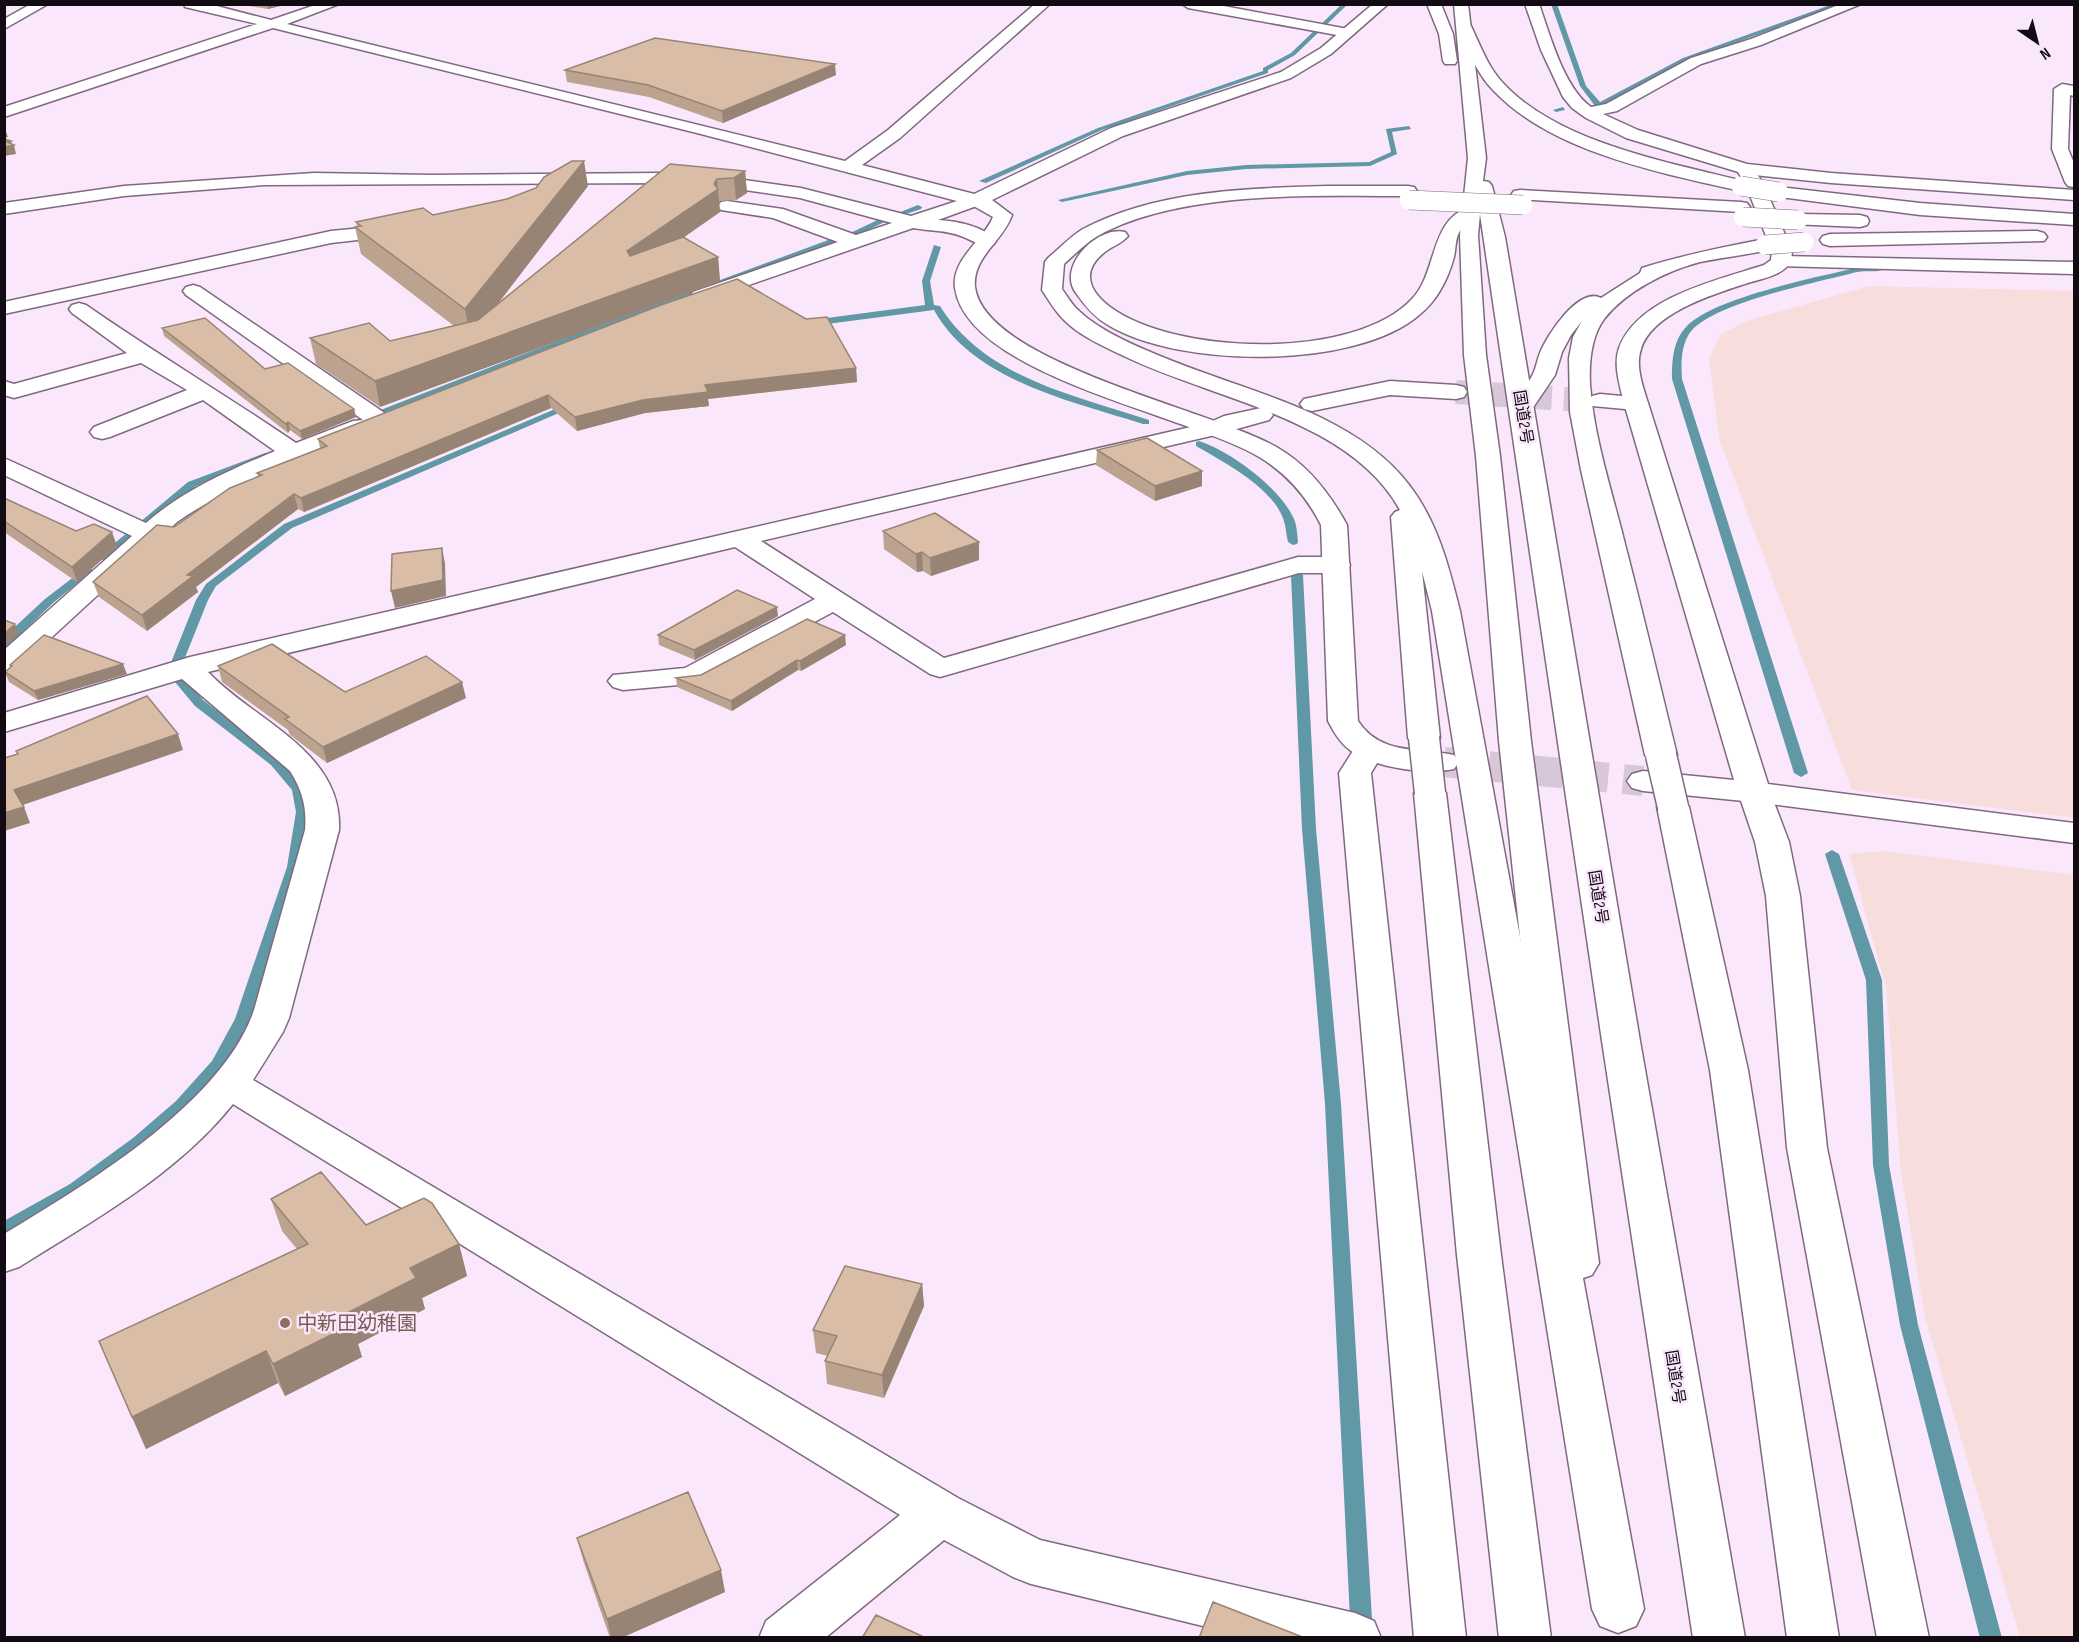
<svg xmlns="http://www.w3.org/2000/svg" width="2079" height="1642" viewBox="0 0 2079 1642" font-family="'Sofia Sans Condensed','Noto Sans JP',sans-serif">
	<rect width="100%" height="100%" fill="#fbe7fc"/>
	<path fill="#f8dddd" d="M 1869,286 L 2074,291 L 2074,818 L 1852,790 L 1719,438 L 1709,359 L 1720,335 L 1746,321 Z
		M 1883,851 L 2074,875 L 2074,1637 L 2020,1637 L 1925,1318 L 1901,1173 L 1886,987 L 1849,854 Z"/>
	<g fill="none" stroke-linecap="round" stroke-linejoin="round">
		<path fill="#6198a6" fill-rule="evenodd" d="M 1342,4 L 1348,4 L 1295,55 L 1268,70 L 1268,73 L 1102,130 L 986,183 L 979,181 L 1098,128 L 1263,71 L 1263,68 L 1291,53 Z
			M 1551,4 L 1557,4 L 1586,86 L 1600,102 L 1683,58 L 1833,4 L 1842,4 L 1687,60 L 1599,107 L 1595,106 L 1580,86 Z
			M 1563,107 L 1565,110 L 1556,112 L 1553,110 Z
			M 1409,126 L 1411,129 L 1392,132 L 1397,154 L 1370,166 L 1246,169 L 1187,175 L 1062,202 L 1058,200 L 1187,171 L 1246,165 L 1369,162 L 1391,152 L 1386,129 Z
			M 918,205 L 922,207 L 921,209 L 897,217 L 893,215 Z
			M 884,217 L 891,219 L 855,236 L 848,234 Z
			M 831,239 L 838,241 L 345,429 L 337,427 L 588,329 Z
			M 934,245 L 941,247 L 930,281 L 934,305 L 940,306 C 985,378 1074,395 1149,420 L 1149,424 L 1143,424 C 1072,401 973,381 934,310 L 812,326 L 808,323 L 812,320 L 925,305 L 922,281 Z
			M 1864,266 L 1880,267 L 1884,269 C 1877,273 1866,270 1857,272 C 1820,282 1709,303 1689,334 C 1681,347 1681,364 1682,379 L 1808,773 L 1801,777 L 1794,773 L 1672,379 C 1672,360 1673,341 1686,327 C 1713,297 1823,276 1864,266 Z
			M 567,404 L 575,406 L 292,528 L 216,586 L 208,600 L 184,660 L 187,681 L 203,700 L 281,759 L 305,789 L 310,812 L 301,867 L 251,1019 L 224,1068 L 188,1109 L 145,1146 L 82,1192 L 4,1237 L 4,1221 L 70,1184 L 133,1138 L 176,1101 L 212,1061 L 235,1019 L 287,867 L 296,812 L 292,790 L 271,765 L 195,706 L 175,682 L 172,660 L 196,600 L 206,584 L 284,524 Z
			M 1199,441 C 1230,451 1277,486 1292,515 C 1297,523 1297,533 1298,542 L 1297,544 L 1293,545 L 1288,542 C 1286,534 1286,526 1283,518 C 1271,487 1224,462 1196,446 L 1196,442 Z
			M 265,453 L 269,454 L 269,458 L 196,486 L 107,559 L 103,560 L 98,557 L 188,482 Z
			M 88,566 L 92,567 L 92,571 L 53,603 L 8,646 L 4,647 L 4,637 L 45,599 Z
			M 1297,572 L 1303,575 L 1316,829 L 1341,1104 L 1372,1619 L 1369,1626 L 1361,1629 L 1353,1626 L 1350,1619 L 1325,1104 L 1302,829 L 1291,575 Z
			M 1832,850 L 1839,854 L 1882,980 L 1889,1165 L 1918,1325 L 2002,1638 L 1980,1638 L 1900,1325 L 1873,1165 L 1866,980 L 1825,854 Z"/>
		<path stroke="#d8c6d9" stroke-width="24" stroke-dasharray="24 12" stroke-linecap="butt" d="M 1456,392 L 1600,401"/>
		<path stroke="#d8c6d9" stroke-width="30" stroke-dasharray="30 15" stroke-linecap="butt" d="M 1444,762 L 1643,781"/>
		<g stroke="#7f6981" stroke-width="3">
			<path id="minor" d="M 31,4 L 48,4 L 4,29 L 4,19 Z
				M 184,4 L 209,4 L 271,20 L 318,4 L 339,4 L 287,24 L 845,161 L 888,130 L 1035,4 L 1050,4 L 900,138 L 862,165 L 982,196 L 985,200 L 982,204 L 938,220 C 955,221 985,226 996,241 L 993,245 C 980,248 973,240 961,236 C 946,230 929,231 913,228 L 700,302 L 693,300 L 690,296 L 693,292 L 838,242 L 773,218 L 721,210 L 718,206 L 721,202 L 727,201 L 783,209 L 856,235 L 892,223 L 800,198 L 716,186 L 661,183 L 264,185 L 124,196 L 4,214 L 4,203 L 124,186 L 314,173 L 431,175 L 661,173 L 716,176 L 801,188 L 911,216 L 957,201 L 697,133 L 273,28 L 4,117 L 4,107 L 257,24 L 185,7 Z
				M 1182,4 L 1213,4 L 1348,29 L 1355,33 L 1348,37 L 1188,8 Z
				M 1525,4 L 1539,4 C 1550,35 1564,88 1591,107 L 1606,104 L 1691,58 L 1751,39 L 1841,4 L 1861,4 L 1761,45 L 1701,64 L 1617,111 L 1603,114 L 1638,130 L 1747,164 L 1831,173 L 2074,190 L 2074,200 L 1831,183 L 1745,174 L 1626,138 L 1586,118 L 1572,108 L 1563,97 L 1541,50 Z
				M 2062,84 L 2074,86 L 2074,96 L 2070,95 L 2068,149 L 2074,163 L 2074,187 L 2068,186 L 2065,182 L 2052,149 L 2054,89 Z
				M 403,224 L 410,226 L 412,230 L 410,234 L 331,243 L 4,314 L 4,302 L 331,231 Z
				M 1781,256 L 2074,262 L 2074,274 L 1774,266 L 1771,262 L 1774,258 Z
				M 193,285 L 200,287 L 386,414 L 390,419 L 386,424 L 372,424 L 369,431 C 303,458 236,481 177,522 L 14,672 L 4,675 L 4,650 L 132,536 L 4,475 L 4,458 L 146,523 C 183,490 230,470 275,451 L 203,400 L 110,437 L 102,439 L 94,437 L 90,432 L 94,427 L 187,390 L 141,363 L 14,398 L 4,395 L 4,381 L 14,384 L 127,353 L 72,313 L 69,309 L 72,305 L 79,303 L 86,305 C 155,353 227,396 296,443 L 353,421 L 363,420 L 186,295 L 183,291 L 186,287 Z
				M 1390,381 L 1456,385 L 1464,387 L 1467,392 L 1464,397 L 1456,399 L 1390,395 L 1312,411 L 1304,409 L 1300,404 L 1304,399 Z
				M 1600,394 L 1644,398 L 1648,403 L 1644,408 L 1636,410 L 1592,406 L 1589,401 L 1592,396 Z
				M 1261,408 L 1269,410 L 1273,415 L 1269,420 L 1215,435 L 761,541 L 944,658 L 1298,557 L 1337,557 L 1347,559 L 1350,565 L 1347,571 L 1337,573 L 1299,573 L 940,677 L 930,674 L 833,612 L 701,683 L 623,690 L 613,687 L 608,681 L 613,675 L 685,668 L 815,599 L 735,547 L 208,672 C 254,721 343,751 339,830 L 289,1018 L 283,1032 L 253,1080 L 958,1498 L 1040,1540 L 1355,1613 L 1374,1621 L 1381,1638 L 1252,1638 L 1031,1584 L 1013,1577 L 944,1540 L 825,1638 L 759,1638 L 766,1621 L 900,1515 L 233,1104 C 177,1174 94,1220 19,1267 L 4,1272 L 4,1234 C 85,1185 223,1103 254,1010 L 305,830 C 307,807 302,790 290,771 L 182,679 L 4,732 L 4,713 L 190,657 L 1208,423 L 1224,416 Z
				M 1369,741 L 1380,743 L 1385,750 L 1371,773 L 1466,1638 L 1414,1638 L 1339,773 L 1358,743 Z
				M 1754,782 L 1765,785 L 1770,792 L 1789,842 L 1800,896 L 1827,1148 L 1929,1638 L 1877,1638 L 1787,1148 L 1766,896 L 1755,842 L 1738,792 L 1743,785 Z"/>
		</g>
		<g stroke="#7f6981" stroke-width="3">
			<path id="tertiary" d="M 1373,4 L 1388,4 L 1331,54 L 1291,78 L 1123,136 L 992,200 L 1012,215 C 1004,240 972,257 975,287 C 985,364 1215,410 1278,448 C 1309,466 1330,494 1347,525 L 1358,721 C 1381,756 1419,747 1454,755 L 1459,762 L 1454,769 C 1427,775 1373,768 1350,750 C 1340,743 1334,732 1328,721 L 1321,525 C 1307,497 1288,475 1261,458 C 1192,415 968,377 955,288 C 951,259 984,240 993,217 L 970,204 L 967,200 L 970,196 L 1111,128 L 1281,72 L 1321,48 Z
				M 1745,164 L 1751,165 L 1763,183 L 1792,251 L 1791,262 C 1782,275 1765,278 1751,282 C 1717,293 1652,312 1641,349 C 1635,366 1643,387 1648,403 L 1768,784 L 2074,823 L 2074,843 L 1754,802 L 1643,791 L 1632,788 L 1627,781 L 1632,774 L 1643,771 L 1734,780 L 1624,403 C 1620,386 1613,365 1619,348 C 1638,297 1718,280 1764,265 L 1771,260 L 1772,251 L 1745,183 L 1736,169 L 1739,165 Z"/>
		</g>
		<g stroke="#7f6981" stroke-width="3">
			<path id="trunk" d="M 1427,4 L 1441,4 L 1453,34 L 1457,61 L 1455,64 L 1445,64 L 1443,61 L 1439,34 Z
				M 1454,4 L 1468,4 L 1486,158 L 1483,181 L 1489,182 L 1492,186 L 1505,237 L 1640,1041 L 1745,1638 L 1693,1638 L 1602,1041 L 1480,214 L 1478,235 L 1486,355 L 1500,456 L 1531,741 L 1599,1263 L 1592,1275 L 1577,1280 L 1562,1275 L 1555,1263 L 1499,741 L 1476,456 L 1464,355 L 1460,235 L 1468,158 Z"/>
		</g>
		<g stroke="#7f6981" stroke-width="3">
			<path id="motorway" d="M 1464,22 L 1471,26 C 1480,45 1488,67 1502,82 C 1557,143 1671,163 1747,182 L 1750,186 L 1747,190 L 1741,191 C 1661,173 1551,152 1493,90 C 1476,73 1467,47 1457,26 Z
				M 1331,186 L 1408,186 L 1414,187 L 1417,191 L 1414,195 L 1408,196 C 1315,196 1178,190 1096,237 C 1085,244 1074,255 1064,264 L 1062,289 C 1067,296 1072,305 1079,311 C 1102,333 1145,350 1175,362 C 1258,395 1366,417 1417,496 C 1440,531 1450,571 1460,611 L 1644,1609 L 1636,1626 L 1618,1633 L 1600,1626 L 1592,1609 L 1432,611 L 1422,571 L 1440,738 L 1435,745 L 1424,747 L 1413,745 L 1408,738 L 1391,517 L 1395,512 L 1400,510 C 1350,419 1213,399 1126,357 C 1105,347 1079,336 1063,319 C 1055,311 1048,299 1042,290 L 1045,262 L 1048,258 C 1059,249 1071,236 1083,229 C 1157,190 1249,188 1331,186 Z
				M 1779,187 L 1920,203 L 2074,214 L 2074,225 L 1920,215 L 1773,196 L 1770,192 L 1773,188 Z
				M 1520,190 L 1741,202 L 1747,203 L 1750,207 L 1747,211 L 1741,212 L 1514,199 L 1511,195 L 1514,191 Z
				M 1471,207 L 1478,209 L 1480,213 C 1475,221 1465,223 1460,231 C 1455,238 1456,249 1454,257 C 1448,279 1437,301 1419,315 C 1355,370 1178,368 1108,325 C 1094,317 1085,306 1076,293 C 1056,266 1099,225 1125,232 L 1128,236 C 1123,242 1116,245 1109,249 C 1082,267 1085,288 1110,307 C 1175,355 1354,361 1412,299 C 1438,272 1429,218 1471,207 Z
				M 1798,214 L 1860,215 L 1867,217 L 1869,221 L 1867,225 L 1860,227 L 1791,224 L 1789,220 L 1791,216 Z
				M 2037,231 L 2044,233 L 2047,237 L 2044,241 L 1830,246 L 1823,244 L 1820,240 L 1823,236 L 1830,234 Z
				M 1765,239 L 1772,241 L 1775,245 L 1772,249 C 1748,255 1724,257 1700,262 C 1666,271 1626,291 1604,319 C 1591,337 1589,363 1590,384 C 1594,440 1613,494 1626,548 C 1644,617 1660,686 1677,755 L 1672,762 L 1661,764 L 1650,762 L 1645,755 L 1581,470 L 1570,412 L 1569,358 L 1573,337 L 1582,321 L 1571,335 L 1562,352 L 1555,375 L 1530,412 L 1522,414 L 1514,412 L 1510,407 C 1518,397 1526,387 1532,376 C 1536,369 1537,360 1540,353 C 1547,335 1579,286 1601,298 L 1640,273 L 1642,268 C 1683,255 1723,247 1765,239 Z
				M 1430,783 L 1441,786 L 1446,793 L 1501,1255 L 1551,1638 L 1499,1638 L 1457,1255 L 1414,793 L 1419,786 Z
				M 1673,797 L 1685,800 L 1689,807 L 1748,1070 L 1839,1638 L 1787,1638 L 1710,1070 L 1657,807 L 1661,800 Z"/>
		</g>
		<use href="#minor" fill="#fff" fill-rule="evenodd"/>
		<use href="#tertiary" fill="#fff" fill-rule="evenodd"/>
		<use href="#trunk" fill="#fff" fill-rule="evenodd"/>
		<use href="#motorway" fill="#fff" fill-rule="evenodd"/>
		<g stroke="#7f6981" stroke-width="20" stroke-linecap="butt">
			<path id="motorway-bridge-far1" d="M 1741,186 L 1779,192
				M 1409,200 L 1523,205
				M 1743,217 L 1798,220
				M 1765,245 L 1804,242"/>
		</g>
		<g stroke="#7f6981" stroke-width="33" stroke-linecap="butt">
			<path id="motorway-bridge" d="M 1424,738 L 1430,793
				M 1661,755 L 1673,807"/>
		</g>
		<use href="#motorway-bridge-far1" stroke="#fff" stroke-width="19"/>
		<use href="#motorway-bridge" stroke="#fff" stroke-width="30"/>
	</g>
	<path fill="#bba390" d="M 238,4 L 288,4 L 268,9 Z
		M 565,70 L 836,75 L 723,123 L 649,97 L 567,82 Z
		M 670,164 L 745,171 L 747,193 L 736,200 L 719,201 L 720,212 L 684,237 L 718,257 L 720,281 L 380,407 L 316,364 L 310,338 L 390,341 L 454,326 L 361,254 L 355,227 L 357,226 L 356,222 L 433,215 L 588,186 L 497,304 Z
		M 661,305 L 856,368 L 857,382 L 708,399 L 709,406 L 645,413 L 577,431 L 551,408 L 304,512 L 298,509 L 196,587 L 198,592 L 147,631 L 99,597 L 93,582 L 174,527 L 258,477 L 257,473 L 320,448 L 318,439 Z
		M 162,328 L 265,369 L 354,409 L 356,417 L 302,439 L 290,430 L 288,433 L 164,336 Z
		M 1097,450 L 1202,471 L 1202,486 L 1155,501 L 1096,465 Z
		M 4,498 L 76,531 L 117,546 L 77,582 L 4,532 Z
		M 883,531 L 979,560 L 931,576 L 923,571 L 917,572 L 884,549 Z
		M 778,616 L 695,660 L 659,645 L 658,635 Z
		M 846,645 L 801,671 L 798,670 L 732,711 L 677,687 L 676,678 L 701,675 Z
		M 10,665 L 127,674 L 38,700 L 9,682 L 5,672 L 11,668 Z
		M 218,666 L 345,692 L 466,698 L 327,763 L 290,735 L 288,730 L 222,682 Z
		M 271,1199 L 366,1225 L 459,1244 L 467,1276 L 422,1298 L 425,1309 L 358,1344 L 362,1357 L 285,1396 L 278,1383 L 146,1449 L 132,1417 L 297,1249 L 282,1231 Z
		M 922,1284 L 924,1306 L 884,1398 L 827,1384 L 825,1361 L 828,1356 L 816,1353 L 813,1330 Z
		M 577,1538 L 725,1592 L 621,1638 L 610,1638 L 583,1560 Z"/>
	<path fill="#988475" d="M 267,4 L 288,4 L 268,9 Z
		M 835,64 L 836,75 L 723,123 L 722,111 Z
		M 4,129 L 5,129 L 8,137 L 4,138 Z
		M 11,141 L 12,146 L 14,145 L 16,154 L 4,156 L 4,147 L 7,142 Z
		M 584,161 L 588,186 L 471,339 L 465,309 Z
		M 745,171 L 747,193 L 736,200 L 734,178 Z
		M 717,179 L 720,212 L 630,275 L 627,251 L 714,184 Z
		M 718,257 L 720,281 L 380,407 L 375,381 Z
		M 856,368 L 857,382 L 708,399 L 709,406 L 645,413 L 577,431 L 575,417 L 643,400 L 705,385 Z
		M 548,395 L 551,408 L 304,512 L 301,498 Z
		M 354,409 L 356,417 L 302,439 L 300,431 Z
		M 288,422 L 290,430 L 288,433 L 286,424 Z
		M 1202,471 L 1202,486 L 1155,501 L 1155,486 Z
		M 294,494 L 298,509 L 196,587 L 198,592 L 147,631 L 142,615 L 187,575 Z
		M 112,532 L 117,546 L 77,582 L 72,567 Z
		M 979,542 L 979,560 L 931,576 L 930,558 Z
		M 442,548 L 445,563 L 446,596 L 395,608 L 391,591 Z
		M 922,552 L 923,571 L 917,572 L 916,554 Z
		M 777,607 L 778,616 L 695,660 L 694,650 Z
		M 15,624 L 19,634 L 4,647 L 4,634 Z
		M 845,635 L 846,645 L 801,671 L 800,661 Z
		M 797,660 L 798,670 L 732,711 L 731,701 Z
		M 123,664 L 127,674 L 38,700 L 34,691 Z
		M 462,682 L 466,698 L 327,763 L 323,747 Z
		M 178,734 L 183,750 L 20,806 L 14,790 Z
		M 24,807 L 30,823 L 4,831 L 4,813 Z
		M 459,1244 L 467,1276 L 422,1298 L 425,1309 L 358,1344 L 362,1357 L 285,1396 L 273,1364 L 410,1268 Z
		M 922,1284 L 924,1306 L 884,1398 L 882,1375 Z
		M 266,1351 L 278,1383 L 146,1449 L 132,1417 Z
		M 721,1570 L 725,1592 L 621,1638 L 611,1638 L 607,1619 Z"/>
	<path fill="#d9bda7" stroke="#988475" stroke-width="1.5" d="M 655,38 L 835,64 L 722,111 L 648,85 L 565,70 Z
		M 4,139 L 11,141 L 7,142 L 14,145 L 4,147 Z
		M 572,161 L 584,161 L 465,309 L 355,227 L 361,226 L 356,222 L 423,208 L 433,215 L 507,199 L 536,188 L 544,177 Z
		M 670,164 L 745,171 L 734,178 L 717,179 L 714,184 L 718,189 L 627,251 L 630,256 L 683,237 L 718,257 L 375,381 L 310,338 L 369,323 L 390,341 L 478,320 Z
		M 737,279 L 806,319 L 827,317 L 856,368 L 705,385 L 708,392 L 643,400 L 575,417 L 548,395 L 301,498 L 294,494 L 187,575 L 193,576 L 142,615 L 93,582 L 157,525 L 174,527 L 230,488 L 262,475 L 257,473 L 327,446 L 318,439 L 661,305 Z
		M 205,318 L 265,369 L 288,363 L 354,409 L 300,431 L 288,422 L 286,424 L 162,328 Z
		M 1147,438 L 1202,471 L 1155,486 L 1097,450 Z
		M 4,498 L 76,531 L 94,524 L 112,532 L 72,567 L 4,521 Z
		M 935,513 L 979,542 L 930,558 L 922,552 L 916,554 L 883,531 Z
		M 442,548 L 443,580 L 391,591 L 392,554 Z
		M 737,590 L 777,607 L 694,650 L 658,635 Z
		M 807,619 L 845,635 L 800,661 L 797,660 L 731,701 L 676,678 L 701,675 Z
		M 4,620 L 15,624 L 4,634 Z
		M 44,635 L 123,664 L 34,691 L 5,672 L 12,666 L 10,665 Z
		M 272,644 L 345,692 L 426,656 L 462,682 L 323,747 L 285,719 L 289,717 L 218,666 Z
		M 147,696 L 178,734 L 14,790 L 24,807 L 4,813 L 4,758 L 18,754 L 16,751 Z
		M 321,1172 L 366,1225 L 424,1198 L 432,1203 L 459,1244 L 410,1268 L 416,1278 L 345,1314 L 351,1325 L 273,1364 L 266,1351 L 132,1417 L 99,1341 L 308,1244 L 271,1199 Z
		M 845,1266 L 922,1284 L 882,1375 L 825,1361 L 837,1336 L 813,1330 Z
		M 688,1492 L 721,1570 L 607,1619 L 577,1538 Z
		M 1213,1602 L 1305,1638 L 1199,1638 Z
		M 876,1615 L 926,1638 L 862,1638 Z"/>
	<circle fill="#8d6e63" stroke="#fbe7fc" stroke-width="2" cx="285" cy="1323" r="6"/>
	<g text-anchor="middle" stroke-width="5" stroke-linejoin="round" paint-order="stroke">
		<g font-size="16" fill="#130b14" stroke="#fbe7fc">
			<text transform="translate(1524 417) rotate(81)" y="6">国道2号</text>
			<text transform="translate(1599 897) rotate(81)" y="6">国道2号</text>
			<text transform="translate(1676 1377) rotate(81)" y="6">国道2号</text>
		</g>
		<g font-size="20" fill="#785e54" stroke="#fbe7fc" text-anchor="start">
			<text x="297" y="1330">中新田幼稚園</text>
		</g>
	</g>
	<rect width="2079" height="1642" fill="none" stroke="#130b14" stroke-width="12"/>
	<g transform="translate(2037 42) rotate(145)" stroke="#fbe7fc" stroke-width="4.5" paint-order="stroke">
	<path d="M0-4.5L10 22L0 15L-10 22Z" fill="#130b14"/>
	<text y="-9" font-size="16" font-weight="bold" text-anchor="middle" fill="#130b14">N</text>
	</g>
</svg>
